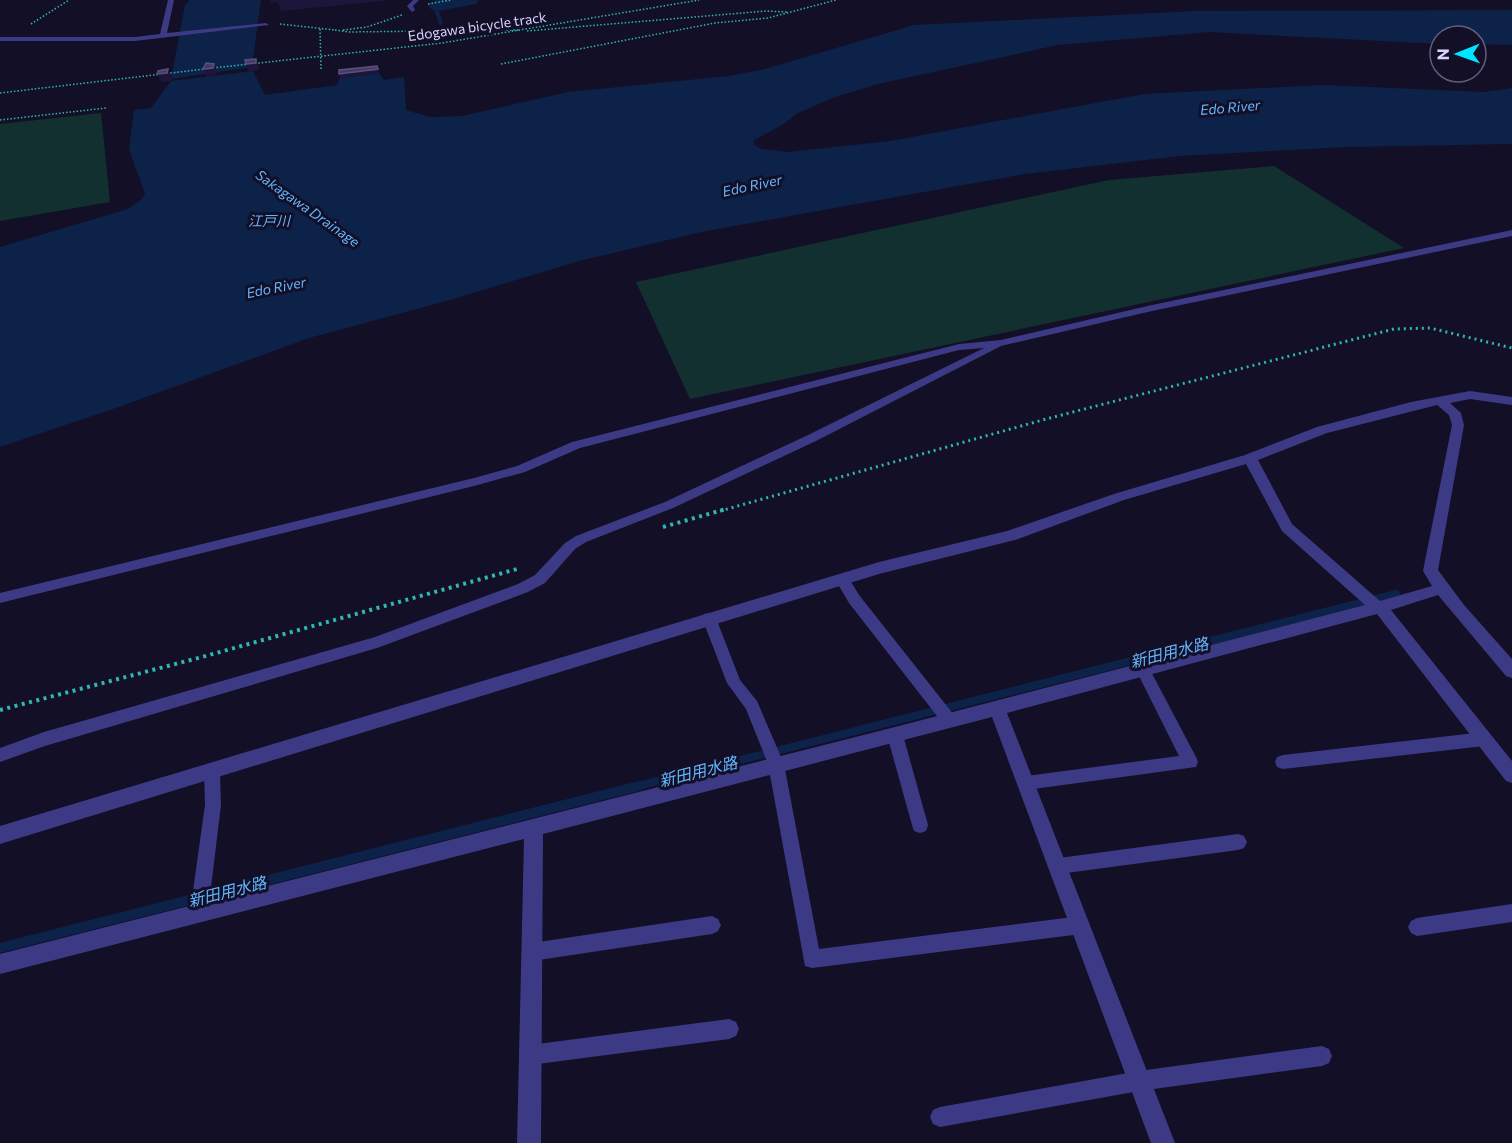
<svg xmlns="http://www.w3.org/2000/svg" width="1512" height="1143" font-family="Commissioner,'Noto Sans JP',sans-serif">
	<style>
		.green { fill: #12302f }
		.water { fill: #0c2248 }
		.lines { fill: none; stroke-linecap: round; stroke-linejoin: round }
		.stream-far2 { stroke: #0c2248; stroke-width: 4 }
		.stream-far1 { stroke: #0c2248; stroke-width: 8 }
		.stream { stroke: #0c2248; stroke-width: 10 }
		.river { fill: #0c2248; fill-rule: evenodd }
		.path-far2 { stroke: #2fb8b0; stroke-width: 1.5; stroke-dasharray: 1.5 2; stroke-linecap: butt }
		.path-far1 { stroke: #2fb8b0; stroke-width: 3; stroke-dasharray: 2 4; stroke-linecap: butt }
		.path { stroke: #2fb8b0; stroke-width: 4; stroke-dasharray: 3 4.5; stroke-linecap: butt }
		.lane { fill: #3d3a85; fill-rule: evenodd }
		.street { fill: #3d3a85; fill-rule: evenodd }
		.shaded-wall { fill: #1d163a }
		.building { fill: #433a66; stroke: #5a527e; stroke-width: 1.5 }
		.labels { text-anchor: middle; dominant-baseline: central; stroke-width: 6; stroke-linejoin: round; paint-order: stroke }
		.far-street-label { font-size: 14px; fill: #d9d4ff; stroke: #130f26 }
		.far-water-label { font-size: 14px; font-style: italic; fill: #62b6ff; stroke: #130f26 }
		.water-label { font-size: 16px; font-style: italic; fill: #62b6ff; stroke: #130f26 }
	</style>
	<rect width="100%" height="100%" fill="#130f26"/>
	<path class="green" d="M101,113L110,202L0,221V124Z
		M1274,166L1404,248L690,399L636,282L1109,180Z"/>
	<path class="water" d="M190,0H261L252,67L171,79L185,5Z
		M1512,10V45L1476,44V36H1440V44L1209,32L1058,45L878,84L835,97L796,114L784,124L754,140V145L762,149L788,152L890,141L1144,94L1324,85L1484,92L1512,88V144L1346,147L1180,156L1025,174L706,231L579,261L443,302L309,338L110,410L0,447V247L128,209L142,199L145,193L129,150L134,110L151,108L171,81L253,71L265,95L337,85L340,78L379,73L384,80L404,77L406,110L430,117L462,116L568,92L728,76L765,69L914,25L1195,11Z"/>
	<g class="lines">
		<path class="stream-far2" d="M434,4L441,23"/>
		<path class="stream-far1" d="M634,787L1396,594"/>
		<path class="stream" d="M0,948L639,786"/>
		<path class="river" d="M479,0L476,4L438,11L431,9L428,5L435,0Z"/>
		<path class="path-far2" d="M428,4L451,0
			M31,24L69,0
			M280,24L335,30
			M320,29L321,69
			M335,30L348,32L520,30
			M343,30L367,27L402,15
			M527,31L766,11L787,12
			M501,64L715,23L768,18L836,0
			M213,68L442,43L699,0
			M0,93L205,69
			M0,120L106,108"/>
		<path class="path-far1" d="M720,511L1046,419L1394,329L1430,328L1512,348"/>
		<path class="path" d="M663,527L726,509
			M0,710L202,657L517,569"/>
		<path class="lane" d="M413,0H419L413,6L415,10L412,12L407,6Z
			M1512,230V236L1152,311L1001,346L816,441L673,508L586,542L575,549L545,583L528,592L377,648L45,746L0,762V748L44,732L375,637L518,584L535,575L565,543L576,536L665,502L808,435L984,348L959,350L580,448L525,472L474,486L0,603V593L474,478L517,466L572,442L959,344L1001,340L1152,305Z
			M842,574L847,575L859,595L954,715L957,720L954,725L949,727L944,725L849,603L835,579L837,575Z
			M709,613L714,614L716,618L740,680L757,701L784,764L819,949L1081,916L1087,919L1090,925L1087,931L1081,934L812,968L805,966L768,764L746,709L727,683L702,618L704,614Z
			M1143,664L1148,666L1196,757L1198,762L1196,767L1026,790L1020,788L1018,783L1020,778L1026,776L1179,756L1136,670L1138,666Z
			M895,728L901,730L903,735L928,825L926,831L920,833L914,831L912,825L887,735L889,730Z
			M1484,732L1490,734L1492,739L1490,744L1484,746L1283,769L1277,767L1275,762L1277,757L1283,755Z
			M212,764L218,766L220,771L221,805L208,912L205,918L199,921L193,918L190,912L205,805L204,771L206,766Z
			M1238,834L1244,836L1247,842L1244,848L1238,850L1059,874L1053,872L1050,866L1053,860L1059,858Z
			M1512,904V922L1417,936L1411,933L1408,927L1411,921L1417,918Z
			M712,916L718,919L721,925L718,931L712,934L532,961L525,959L523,952L525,945L532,943Z
			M729,1019L736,1022L739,1029L736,1036L729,1039L530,1065L523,1062L520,1055L523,1048L530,1045Z
			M1322,1046L1329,1049L1332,1056L1329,1063L1322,1066L1139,1091L940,1127L933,1124L930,1117L933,1110L940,1107L1139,1071Z"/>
		<path class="street" d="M168,0H174L167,33L266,23L269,25L135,41H0V37H135L160,34Z
			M1470,391L1512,397V405L1470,399L1450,403L1461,413L1464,425L1438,570L1464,605L1512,659V678L1506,676L1438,595L1391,610L1512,761V783L1506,781L1377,614L1007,713L1175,1143H1151L992,717L543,834L541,1143H517L524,839L0,974V954L895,727L1365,605L1282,531L1246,464L1124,500L1015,540L879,574L0,844V826L879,562L1007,531L1114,494L1245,455L1317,427L1411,402ZM1437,405L1449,415L1452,425L1423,571L1432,586L1380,601L1292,524L1258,460L1327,433Z"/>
	</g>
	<path class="shaded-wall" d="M270,0H392L281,11L278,2L271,3Z
		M256,59L259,67V70L248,72L246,64Z
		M214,64L217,71L216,75L206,77L203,69Z
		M168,69L172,77L171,81L161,82L157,74Z
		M378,69L379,73L340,78L339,74Z"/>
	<path class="building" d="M256,59V63L246,64L245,60Z
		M206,63L214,64L213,68L203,69Z
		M377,66L378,69L339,74V70Z
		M168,69L167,73L157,74L158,71Z"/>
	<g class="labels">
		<g class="far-street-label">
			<text transform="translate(477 26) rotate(-8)">Edogawa bicycle track</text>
		</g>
		<g class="far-water-label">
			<text transform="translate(1230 107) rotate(-5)">Edo River</text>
			<text transform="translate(752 185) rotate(-12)">Edo River</text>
			<text transform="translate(308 208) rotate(35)">Sakagawa Drainage</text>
			<text x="269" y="220">江戸川</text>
			<text transform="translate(276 287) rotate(-11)">Edo River</text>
		</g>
		<g class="water-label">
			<text transform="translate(1169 652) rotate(-14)">新田用水路</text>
			<text transform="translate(698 771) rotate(-14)">新田用水路</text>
			<text transform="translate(227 891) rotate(-14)">新田用水路</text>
		</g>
	</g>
	<g transform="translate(1458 54) rotate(269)"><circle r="28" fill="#130f26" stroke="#625e7d" stroke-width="1.5"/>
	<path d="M0-4.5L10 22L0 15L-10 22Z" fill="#00e5ff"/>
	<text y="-9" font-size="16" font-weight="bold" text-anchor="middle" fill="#d9d4ff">N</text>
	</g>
</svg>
